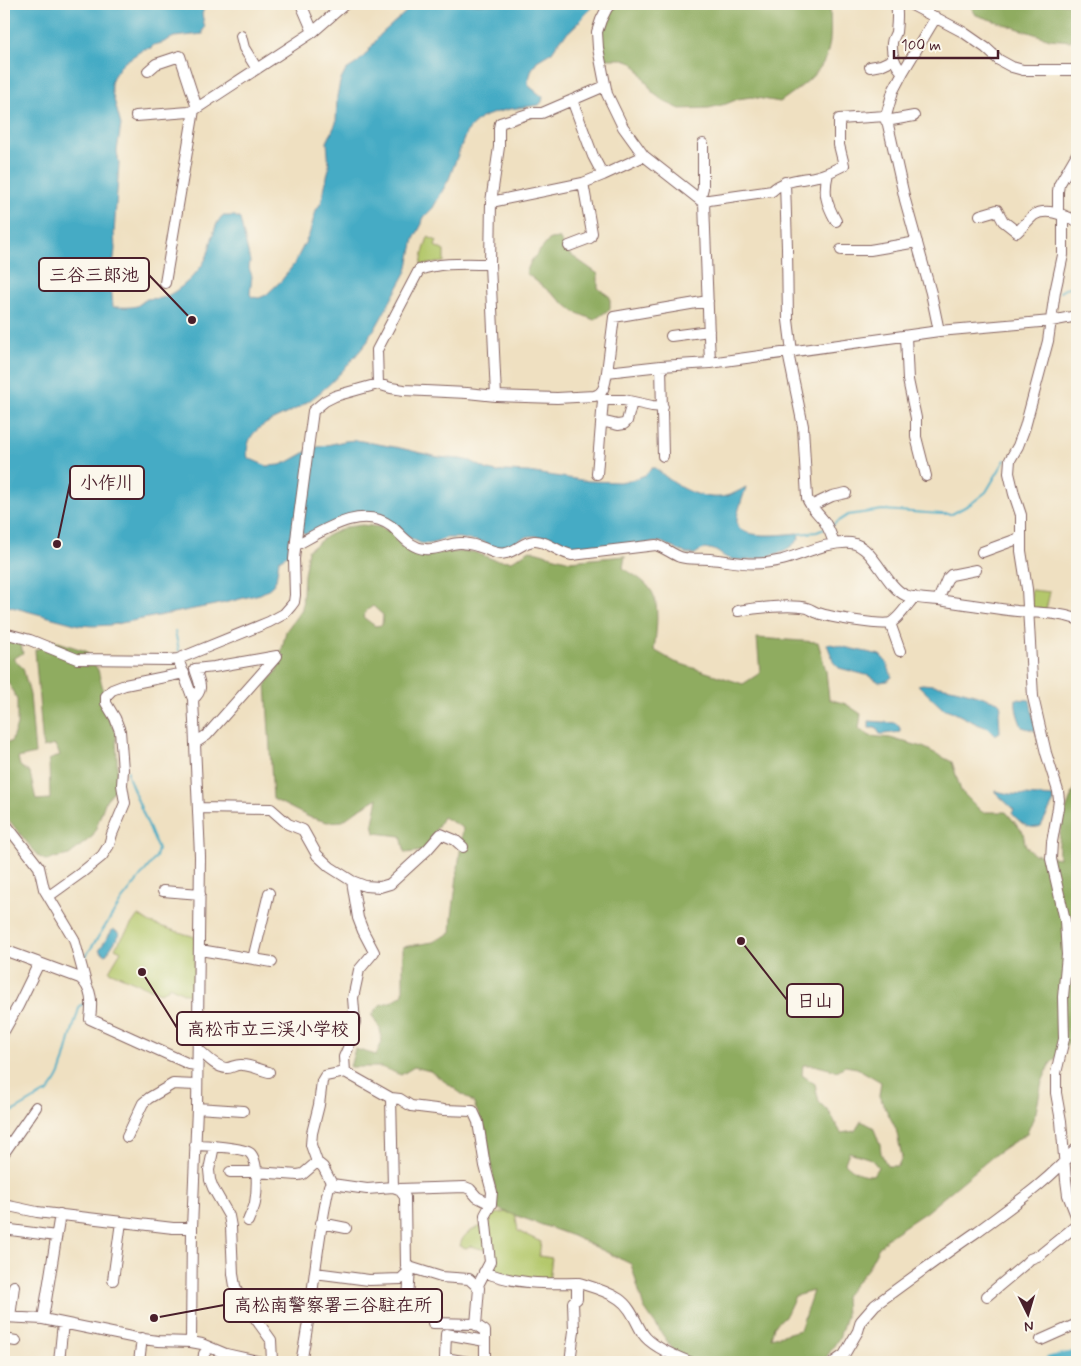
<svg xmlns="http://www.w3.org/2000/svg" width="1081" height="1366" font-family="Mynerve,'Klee One',sans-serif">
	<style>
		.green { fill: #b4c86c; stroke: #7f744c }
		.forest { fill: #8fac60; stroke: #6c6646; fill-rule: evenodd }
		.water { fill: #45abc5; stroke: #486578 }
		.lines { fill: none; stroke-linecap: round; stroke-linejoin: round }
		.stream { stroke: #45abc5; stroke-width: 2 }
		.river { stroke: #45abc5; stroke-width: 12 }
		.minor-casing { stroke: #846360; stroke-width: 12 }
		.minor { stroke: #fff; stroke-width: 10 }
		.leader { fill: none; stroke: #4a1f2b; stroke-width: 2 }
		.callout-dot { fill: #4a1f2b; stroke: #fbf7ec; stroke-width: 2 }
		.callout { fill: #fbf7ec; stroke: #4a1f2b; stroke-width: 2 }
		.callout-label { font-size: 18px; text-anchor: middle; font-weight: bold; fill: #4a1f2b }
	</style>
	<rect width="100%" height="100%" fill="#fbf7ec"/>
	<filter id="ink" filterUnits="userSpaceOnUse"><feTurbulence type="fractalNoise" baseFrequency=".02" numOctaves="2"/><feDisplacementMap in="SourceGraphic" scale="10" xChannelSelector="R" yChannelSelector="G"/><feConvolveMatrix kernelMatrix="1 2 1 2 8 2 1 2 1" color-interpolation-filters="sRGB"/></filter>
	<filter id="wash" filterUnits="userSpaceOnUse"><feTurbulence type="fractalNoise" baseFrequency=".0096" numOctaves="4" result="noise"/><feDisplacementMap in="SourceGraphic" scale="20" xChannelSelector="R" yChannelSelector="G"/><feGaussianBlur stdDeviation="1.12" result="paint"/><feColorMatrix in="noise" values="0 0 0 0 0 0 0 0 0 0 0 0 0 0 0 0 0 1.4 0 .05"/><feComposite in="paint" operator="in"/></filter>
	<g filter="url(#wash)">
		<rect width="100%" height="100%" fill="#efe0c1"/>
		<path class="green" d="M428,237L437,241L435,246L444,251V262L421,265L423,253Z
			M1031,590L1050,592L1046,610L1031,607Z
			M138,915L150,923L195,937L194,998L169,986L167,990L160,993L109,971L121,951L115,948Z
			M515,1211L518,1231L541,1242L539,1256L552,1258L549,1281L527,1280L488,1270L490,1251L470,1246L466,1248L460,1246C462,1233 475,1228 486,1225L488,1215Z"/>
		<path class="forest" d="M616,4H830C830,19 832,37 828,51C822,74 798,89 780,102L751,97L738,99L726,104L709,108L680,109L665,102L653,93L639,70L632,62L624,59H604C599,35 599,23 616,4Z
			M969,4H1077V34H1073L1071,41L1050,39L976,15Z
			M559,238L568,253L598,274V288L610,297V309L594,320L575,312L526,273L531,261L550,239Z
			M362,525L380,527L393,533L401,546L416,553L426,555L448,552H474L495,560L512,561L530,550L570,561L625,556L623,568C632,574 644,580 650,589C661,602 656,634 654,650L675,662L743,684L760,673L757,638L818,642L826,671L829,699L846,704L861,714L859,729L870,736L890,738L923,747L952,762L961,791L982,812H1006L1023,832L1025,844L1033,854L1059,858C1057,833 1066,806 1077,784V1044L1071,1041L1050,1064L1042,1082L1036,1112L1027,1133L997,1153L926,1212L887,1238L878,1249L868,1268L845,1296L846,1316L839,1338L826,1358L817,1362H695L676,1354L644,1308L631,1264L573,1236L498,1209L486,1131L473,1102L430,1071L414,1067L401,1075L381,1067H350L355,1049L376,1055L382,1042L380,1029L372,1015L380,1005L393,1001L403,994V947L433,942L451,933L452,917L463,828L443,817L424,851L405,853L401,836L375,833L373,823L378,798L356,811L343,821L327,822L309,817L273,799L266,683L277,671L286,631L302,609L304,575L308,550L327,536L346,527ZM373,606L383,615L382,625L375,626L363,617L366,611ZM803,1065H814L837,1071L845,1066L857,1068L881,1082L879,1096L896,1129L902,1157L898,1166H887L881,1153L880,1144L873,1127L861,1121L855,1131L841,1133L830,1113L819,1102L815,1084L802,1075ZM849,1152L871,1159L878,1167L873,1175C860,1175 854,1172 845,1163ZM813,1291L800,1330L771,1338L774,1326L786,1315L795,1296Z
			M4,638L20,641L23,653L13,659L23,668L30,695L35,754L18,758L20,766L30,773L36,800L50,799L49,760L60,755L55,745L43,748L35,650L55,641L86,651L98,670L103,689L102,705L116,733L118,786L106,800L93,836L69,855L55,858L47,861L38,856L4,814V742H11L17,725V700L4,674Z"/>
		<path class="water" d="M4,4H206L202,14L205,28L203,30V34L174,37L162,43L154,45L151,48L144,49L122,64L113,77L111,83L112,92L121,125L117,151L119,164L114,233L115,249L111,284L113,307C121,307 130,308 137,306C140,304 143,301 147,299C151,298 157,299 162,298C179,292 200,272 207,256C212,243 213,226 222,216H235L240,219L250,261L249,268L252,276L250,294L252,297L259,298L266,295L282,280L294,264L309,235L316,210L321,203L329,168L327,142L336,123L337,96L340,82L346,70L357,63L366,54L380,35L408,10L412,4H594L580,21L560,40L552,52L537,61L532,69L528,82L529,86L543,97L542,102L539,105L510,109L494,113L481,118L472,126L466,133L449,179L433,208L425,216L423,219L422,224L414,239L407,271L375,329L370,334L368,341C348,365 328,390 301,406C289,414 263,422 254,433C248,440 246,450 248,458L267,466L280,465L288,462L313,448L345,441L356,440L400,448L438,457L460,459L471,461L488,470L497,472L506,471L528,472L588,481L619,482L632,480L645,475L652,468H656C672,484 697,499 720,497C730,496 737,492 746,487C744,495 736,514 737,522C739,541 785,534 798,533L799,539C785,556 751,563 730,559C722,557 717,549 709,549C704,548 699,551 695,554H687L661,542L572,551C562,548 561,545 554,542C531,531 524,536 505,549L489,546L484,542L459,538H446L437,542L429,544L420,543L361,513L349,515L306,534L300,531C287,535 290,542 289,554L279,560L276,580L273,585L266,591L260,594L220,604L111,625L93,626L79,625L4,605Z
			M827,644H830L880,655C887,661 889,669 892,677L887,681L879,682L870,676L839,668L834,663Z
			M922,684C949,686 973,693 998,702L1000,704L1001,708L999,712L1000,732L995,735L988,728L977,724L951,711L942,708L918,685Z
			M1016,699L1030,700L1036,731L1022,727C1018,717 1015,709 1016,699Z
			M869,721L896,723L900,728V732L884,734H880L876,728H869Z
			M995,791L1010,794L1053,797L1054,801L1041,826C1029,831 1019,822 1012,813L1014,810L995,792Z
			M113,929L120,934L106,955L99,950Z"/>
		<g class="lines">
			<path class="stream" d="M1060,292L1077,282
				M831,526L848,515L883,510L941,514H952L972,503L986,492L1005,460
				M798,534L817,532L824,529
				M175,631L179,651
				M84,959L122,900L156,857L158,849L138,801L128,776V771
				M4,1120L12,1112L43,1094L47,1093C62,1076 62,1068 68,1047C71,1033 76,1019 80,1005H83L85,1002"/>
			<path class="river" d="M1050,1362L1077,1356"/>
		</g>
	</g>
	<g filter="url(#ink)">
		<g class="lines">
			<g class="minor-casing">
				<path id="minor" d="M301,4L313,32L345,4
					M611,4L607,8L601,20L597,32L598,48L607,94L623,127L644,156L704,203L710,363
					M896,4C898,13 897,23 896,32C895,36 892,39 892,43C891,53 895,66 903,72
					M910,4L963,32L986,48L999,60L1012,67L1023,70H1077
					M936,17L903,72L893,91L886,116L905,200L931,293L939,331
					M241,36L244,48L257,69
					M870,67L881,65L894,59
					M148,71L156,64L180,56L197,108
					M572,100L593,156L603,175
					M136,116L189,112L194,110
					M886,121L914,116
					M828,173C823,193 826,203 836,221
					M785,182L787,248L788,320L792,352
					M700,199L703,188V144
					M491,202L499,147V128L500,123L531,113H542L605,86
					M704,203L709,200L772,191C784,179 802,180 818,176C827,174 836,169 844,165L839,145V119L886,116
					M1058,213V191L1059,185L1077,154
					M980,215L997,210L1003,221L1017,232C1022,228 1030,218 1034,215C1047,207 1065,216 1077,221
					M1063,215V255L1055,292L1048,341L1025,427L1018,446L1010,460L1009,473L1014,494L1021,515V551L1027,589L1033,697L1046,753L1058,791L1059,800L1058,808L1052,842L1051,859L1065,920L1067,955L1063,997L1064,1039L1056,1073V1093L1061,1121L1066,1180L1068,1195L1077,1218
					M569,246L590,238L592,233L583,183
					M841,250H870L917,242
					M165,283L194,110L313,32
					M671,336L709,331
					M906,336L908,380L916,418V437L926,476
					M788,353L803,426L807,498C810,507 818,513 824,521C829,529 832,536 834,544
					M661,366L663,456
					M607,372L614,317L708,301
					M378,384L377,350L419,270C442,262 466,264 490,264
					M496,396L490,264L491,202L583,183L603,175L644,156
					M603,400H624L652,406L663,407
					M601,421L618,425L624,424L627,421L632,402
					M597,474L603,400L600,395
					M811,506L832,496L846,493
					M296,545C323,531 361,504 391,526C402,535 410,548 425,549C438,551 449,542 462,543C467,544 472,544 477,546C487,548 495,556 506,553C516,551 523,542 534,541C546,540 559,553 572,555L656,545C665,548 672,554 680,557C690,560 700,558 710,559C739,562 752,567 782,560C804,554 828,541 851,543C874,546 885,586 905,595C915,599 928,599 939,600C965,604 991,608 1017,611C1039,613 1057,612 1077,619
					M982,552L1020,538
					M938,600L947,579L951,575L976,570
					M738,611C756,608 790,604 807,608C811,609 814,612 818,613C829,617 881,626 890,623C898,620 908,604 914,597
					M890,623L900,651
					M4,633L30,640L77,659L169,660L178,659L269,622L284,614L291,606L294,602L295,595L294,559L297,531L313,411L325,401L335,396L378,384L391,388L404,390L467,393L496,396L557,398L594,396C605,394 605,382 607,372L661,366L710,363L939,331L1051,321L1077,316
					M178,659L193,699L200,856L197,1108L192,1228L191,1342
					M193,699C205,689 199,682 195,669L214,667L277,656L207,735L195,743
					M198,808L271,809L288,824L303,830L317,855L330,867L352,881L358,918L363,931L374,952L359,970L353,998L355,1022L348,1048L344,1057L345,1072L391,1098L393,1187L399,1189L405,1197L406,1266L441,1277L469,1279L479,1288L476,1325L485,1331V1362
					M4,822L39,867L44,889L74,939L86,983
					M352,881L365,886L380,887L390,884L427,850L441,834L455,840L463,847
					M163,891L200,894
					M49,896L81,873L102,856L109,845L112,834L125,803L122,785L123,770L120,731L115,718L106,703V696L112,690L125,685L184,673
					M4,950L80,978C93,989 92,1004 90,1019L189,1064L197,1065
					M200,950L272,962
					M253,959L269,893
					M4,1031L18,1006L39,963
					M198,1049C205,1055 216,1068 227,1068C232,1068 236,1064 242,1065C251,1065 260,1070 269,1072
					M391,1098L400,1099L411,1106L444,1110L473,1111L478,1122L485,1166L492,1192L491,1204
					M197,1108L243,1111
					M127,1137L143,1103L149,1098L173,1084L196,1085
					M195,1145C204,1145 244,1148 250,1153C259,1161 257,1192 255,1203C254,1209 250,1215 248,1221
					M214,1146L209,1170L210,1180L213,1188L229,1216L231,1227L233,1274L235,1286L240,1297L271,1340L272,1362
					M4,1153L36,1107
					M230,1172H256L298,1175L303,1174L317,1162
					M332,1184L323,1167L317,1162L311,1145L312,1133L319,1105L322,1081L325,1076L345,1072
					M399,1189L465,1187L470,1189L477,1197L491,1204L485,1215L490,1262L477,1287
					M4,1205L37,1212L173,1228H192
					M321,1223L346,1228
					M11,1230L56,1236
					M410,1267L408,1299H432L433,1323L476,1324
					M484,1272C515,1284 545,1284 577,1283V1299L573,1302L574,1331L570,1362
					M315,1273L369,1280L401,1279L410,1270
					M113,1280L121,1222
					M579,1283C592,1287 607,1291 619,1299C631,1307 636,1323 643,1334C651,1346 677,1357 690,1362
					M987,1296L1025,1264L1030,1259L1040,1255L1077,1225
					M4,1317L43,1319L136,1338L158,1341L191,1342L202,1344L226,1354L262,1362
					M10,1317L14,1286
					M43,1319L60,1214
					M4,1339L16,1341
					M1041,1340L1077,1324
					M59,1362L63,1323
					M139,1362L142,1338
					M203,1362L204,1354L209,1347
					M301,1362C313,1304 316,1244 329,1186L332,1184L367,1189L393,1187
					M468,1362L445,1358L446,1334L485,1341
					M834,1362L844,1355L858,1331L861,1321L875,1305C909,1280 943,1255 978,1231C1013,1205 1049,1181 1077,1148"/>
			</g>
			<use href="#minor" class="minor"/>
		</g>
	</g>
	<path class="leader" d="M192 320L149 275M57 544L70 483M741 941L787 1000M142 972L177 1028M154 1318L224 1305"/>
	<g class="callout-dot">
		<circle cx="192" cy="320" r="5"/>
		<circle cx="57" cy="544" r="5"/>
		<circle cx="741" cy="941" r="5"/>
		<circle cx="142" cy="972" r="5"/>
		<circle cx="154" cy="1318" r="5"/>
	</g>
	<g class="callout">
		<rect x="39" y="258" width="110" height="33" rx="5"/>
		<rect x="70" y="466" width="74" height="33" rx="5"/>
		<rect x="787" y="984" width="56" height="33" rx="5"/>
		<rect x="177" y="1012" width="182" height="33" rx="5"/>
		<rect x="224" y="1289" width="218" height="33" rx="5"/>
	</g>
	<g class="callout-label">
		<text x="94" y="281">三谷三郎池</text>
		<text x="107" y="489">小作川</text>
		<text x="815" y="1007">日山</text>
		<text x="268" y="1035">高松市立三渓小学校</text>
		<text x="333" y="1311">高松南警察署三谷駐在所</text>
	</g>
	<rect width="1081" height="1366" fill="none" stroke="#fbf7ec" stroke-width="20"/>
	<g transform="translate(1028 1314) rotate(175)" stroke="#fbf7ec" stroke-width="4" paint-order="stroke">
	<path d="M0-4L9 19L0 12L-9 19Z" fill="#4a1f2b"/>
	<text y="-8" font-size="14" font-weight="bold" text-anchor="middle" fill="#4a1f2b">N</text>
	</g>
	<path d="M894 50v8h104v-8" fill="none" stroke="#4a1f2b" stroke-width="2.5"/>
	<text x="901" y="50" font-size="15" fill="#4a1f2b" stroke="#fbf7ec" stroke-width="4" paint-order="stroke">100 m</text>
</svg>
